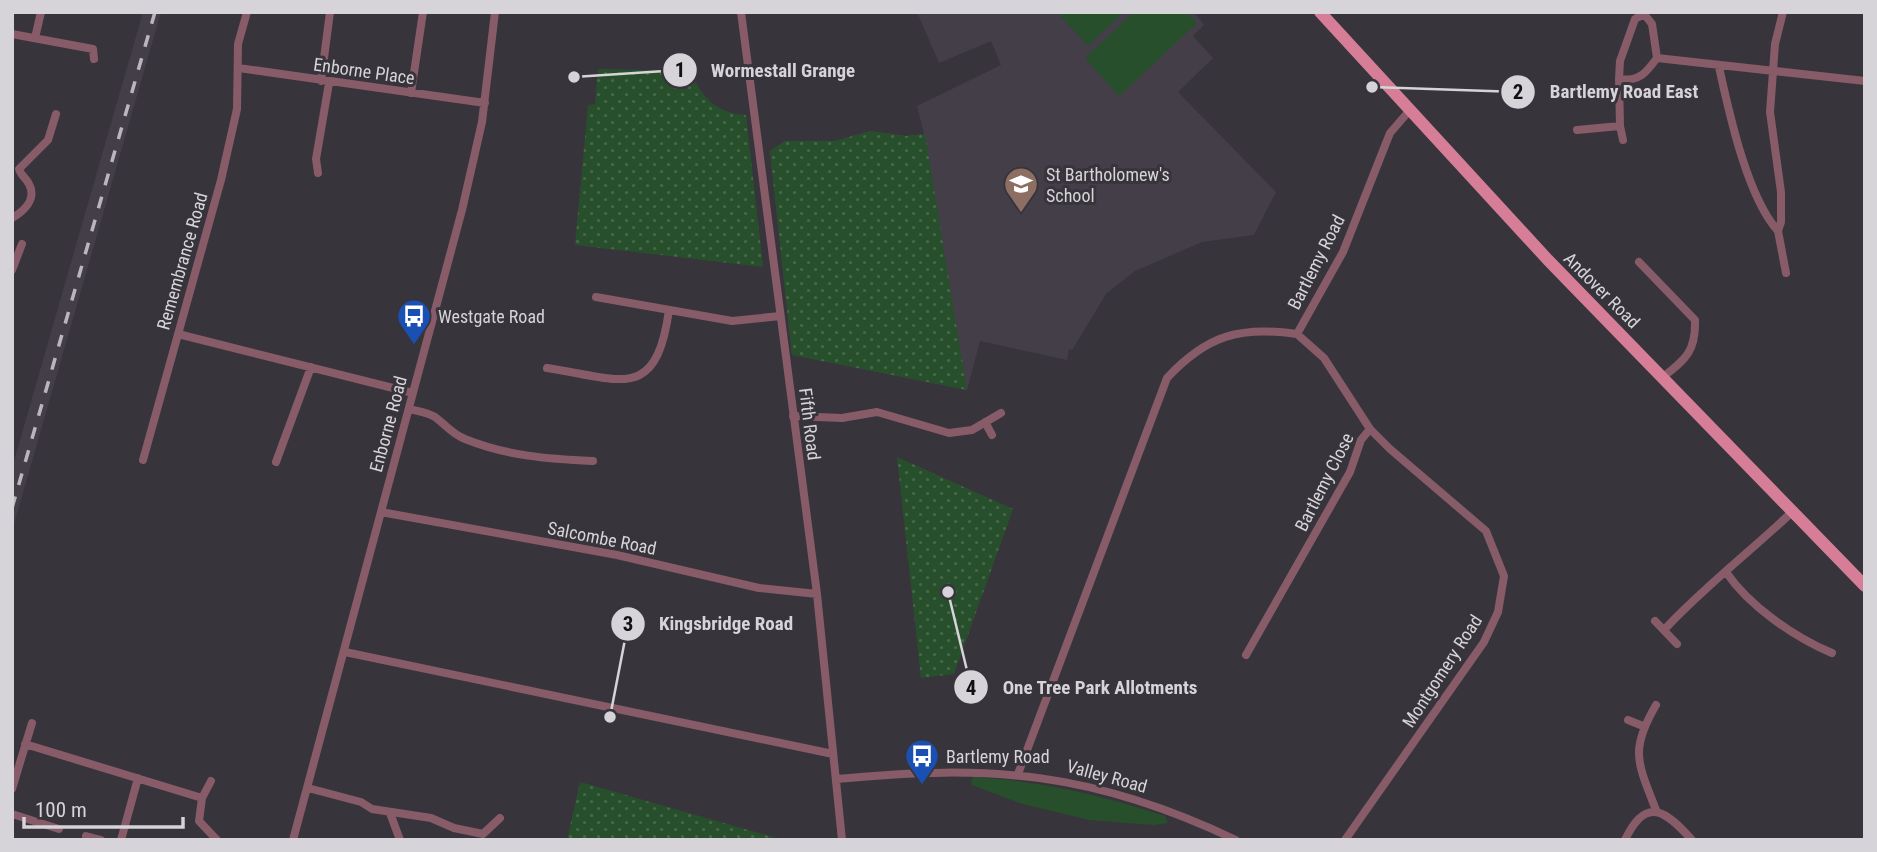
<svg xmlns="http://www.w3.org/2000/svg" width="1877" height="852" font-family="'Roboto Condensed',sans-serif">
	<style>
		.built { fill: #443e49 }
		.grass { fill: #284f2c }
		.park { fill: url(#park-dots) }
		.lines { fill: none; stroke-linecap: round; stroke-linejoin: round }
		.minor { stroke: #875b68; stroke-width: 8 }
		.primary { stroke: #d67d98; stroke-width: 12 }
		.rail { stroke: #b9b7bc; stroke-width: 3.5; stroke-dasharray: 12 12; stroke-linecap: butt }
		.labels { text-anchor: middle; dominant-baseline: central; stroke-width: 6; stroke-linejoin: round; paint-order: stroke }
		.street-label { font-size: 18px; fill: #d6d4d8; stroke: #38343b }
		.poi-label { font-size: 18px; fill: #d6d4d8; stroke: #38343b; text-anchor: start }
		.leader { fill: none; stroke: #d6d4d8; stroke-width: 2.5 }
		.callout-dot { fill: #d6d4d8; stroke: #38343b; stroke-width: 2.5 }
		.mark-label { font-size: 21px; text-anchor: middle; font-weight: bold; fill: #111 }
		.callout-label { font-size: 19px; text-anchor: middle; font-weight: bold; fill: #d6d4d8; stroke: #38343b; stroke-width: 6; stroke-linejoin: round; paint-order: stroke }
	</style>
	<defs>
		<pattern id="park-dots" width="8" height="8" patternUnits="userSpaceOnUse" patternTransform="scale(1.75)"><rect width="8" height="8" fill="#284f2c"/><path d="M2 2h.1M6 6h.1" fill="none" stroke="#46674a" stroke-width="1.8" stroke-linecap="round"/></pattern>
	</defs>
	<rect width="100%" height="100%" fill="#38343b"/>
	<path class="built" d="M143,12H161L12,531V468Z
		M917,12H1194L1204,25L1193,36L1213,58L1178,92L1276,192L1254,235L1202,242L1135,271L1106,294L1072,350L1069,349L1067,360L980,341L967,390L792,355L770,151L785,141H835L870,131L906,136L924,134L917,106L1001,65L991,41L939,63Z"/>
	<path class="grass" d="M1057,12H1124L1088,46Z
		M1134,12H1187L1197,23L1119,96L1085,58Z
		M974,777C1041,781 1102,795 1165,816L1168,823L1154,825L1089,820L1019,803L972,785L971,780Z"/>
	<path class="park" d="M598,69L690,71C702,98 716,113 746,115L763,267L575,245L588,105L595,104Z
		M870,131L906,136L925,134L967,390L792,355L770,151L785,141H835Z
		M897,457L1013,509L954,674L921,678Z
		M580,782L783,840H567Z"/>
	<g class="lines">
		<path class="minor" d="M741,12L817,594L842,840
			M1783,12L1775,44L1770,112L1781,192V222L1778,231L1786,273
			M1644,14L1652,24L1657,58C1646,73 1639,82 1619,79L1620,61L1635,19Z
			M12,34L93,49L94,59
			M35,38L41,12
			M1657,58L1865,81
			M1719,67C1729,112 1747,197 1778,231
			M239,68L485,103
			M1619,79L1620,126
			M321,81L330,12
			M411,93L423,12
			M1577,130L1620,126L1623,140
			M318,173L316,159L329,83
			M12,218C24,211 37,199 29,184C26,178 21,176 19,169L48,140L56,114
			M1639,262L1695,320C1696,351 1686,359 1663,377
			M12,270L22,244
			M596,297L732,321L780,316
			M178,334L413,393
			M547,368C621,379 656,403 669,310
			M409,409C417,411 427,412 435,417C446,425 452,434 465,439C507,456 548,459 593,461
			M793,416L842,418L877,412L949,433L972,430L1001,413
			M985,422L992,435
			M143,460L221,180L237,109L238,44L247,12
			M276,462L311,367
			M381,512L617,555L759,588L817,594
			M1726,572C1749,606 1794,637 1832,653
			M1655,621L1677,644
			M1665,629C1704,587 1750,552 1792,512
			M345,652L833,754
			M1246,655L1350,472L1361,440L1370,429L1324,358L1297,334
			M1656,705C1629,751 1638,763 1656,810
			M1628,720L1643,726
			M25,744L202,798
			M1018,774L1167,378C1207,335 1240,326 1297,334L1343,252L1390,133L1410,110
			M837,779C992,764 1094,772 1236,840
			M211,781L202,798L199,821L217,840
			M308,788L361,802L372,809L431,818L454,828L483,834L500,818
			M12,789L32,723
			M390,813L400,840
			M12,814L59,829
			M86,836L101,840
			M121,840L138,778
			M293,840L462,210L482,122L495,12
			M1345,840L1484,642L1498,612L1504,576L1486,531L1390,449L1370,429
			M1625,840C1646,795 1666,811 1692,840"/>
		<path class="primary" d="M1320,12L1548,260L1865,586"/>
		<path class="rail" d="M12,508L155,12"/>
	</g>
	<defs>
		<g id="school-pin" transform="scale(1.75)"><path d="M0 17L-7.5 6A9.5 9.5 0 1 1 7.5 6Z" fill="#8d6e63" stroke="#38343b"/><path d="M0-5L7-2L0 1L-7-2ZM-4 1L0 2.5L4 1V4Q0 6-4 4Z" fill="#fff"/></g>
		<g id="bus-pin" transform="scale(1.75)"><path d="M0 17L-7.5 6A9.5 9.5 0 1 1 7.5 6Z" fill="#1a4fb4" stroke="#38343b"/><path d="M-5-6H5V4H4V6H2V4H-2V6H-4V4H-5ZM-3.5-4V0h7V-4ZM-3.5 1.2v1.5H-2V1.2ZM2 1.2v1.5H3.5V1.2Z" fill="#fff"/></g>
	</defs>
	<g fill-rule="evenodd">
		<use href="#school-pin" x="1021" y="184"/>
		<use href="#bus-pin" x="414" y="316"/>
		<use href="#bus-pin" x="922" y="756"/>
	</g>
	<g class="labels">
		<g class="street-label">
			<text transform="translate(364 71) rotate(8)">Enborne Place</text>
			<text transform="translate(182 261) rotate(-74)">Remembrance Road</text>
			<text transform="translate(1316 262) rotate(-63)">Bartlemy Road</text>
			<text transform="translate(1602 290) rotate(45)">Andover Road</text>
			<text transform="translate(388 424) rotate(-75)">Enborne Road</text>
			<text transform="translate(810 424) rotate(83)">Fifth Road</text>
			<text transform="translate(1324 482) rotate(-63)">Bartlemy Close</text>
			<text transform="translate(602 538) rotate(11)">Salcombe Road</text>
			<text transform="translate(1442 671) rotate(-57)">Montgomery Road</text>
			<text transform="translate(1107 776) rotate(15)">Valley Road</text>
		</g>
		<g class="poi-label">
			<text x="1046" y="174">St Bartholomew's<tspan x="1046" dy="21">School</tspan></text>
			<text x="438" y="316">Westgate Road</text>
			<text x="946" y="756">Bartlemy Road</text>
		</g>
	</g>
	<path class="leader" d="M574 77L680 70M1372 87L1518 92M610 717L628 624M948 592L971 687"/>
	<g class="callout-dot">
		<circle cx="574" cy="77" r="7"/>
		<circle cx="1372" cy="87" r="7"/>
		<circle cx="610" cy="717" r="7"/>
		<circle cx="948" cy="592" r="7"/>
		<circle cx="680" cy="70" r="18"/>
		<circle cx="1518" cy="92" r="18"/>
		<circle cx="628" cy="624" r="18"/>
		<circle cx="971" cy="687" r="18"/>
	</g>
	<g class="mark-label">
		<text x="680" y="77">1</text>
		<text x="1518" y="99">2</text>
		<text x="628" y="631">3</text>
		<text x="971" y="695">4</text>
	</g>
	<g class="callout-label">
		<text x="783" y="77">Wormestall Grange</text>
		<text x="1624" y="98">Bartlemy Road East</text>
		<text x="726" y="630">Kingsbridge Road</text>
		<text x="1100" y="694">One Tree Park Allotments</text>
	</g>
	<rect width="1877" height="852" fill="none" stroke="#d6d4d8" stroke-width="28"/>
	<path d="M24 817v10h159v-10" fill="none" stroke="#d6d4d8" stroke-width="3.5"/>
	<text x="35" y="817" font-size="21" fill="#d6d4d8" stroke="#38343b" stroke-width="5" paint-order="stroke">100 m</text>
</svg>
